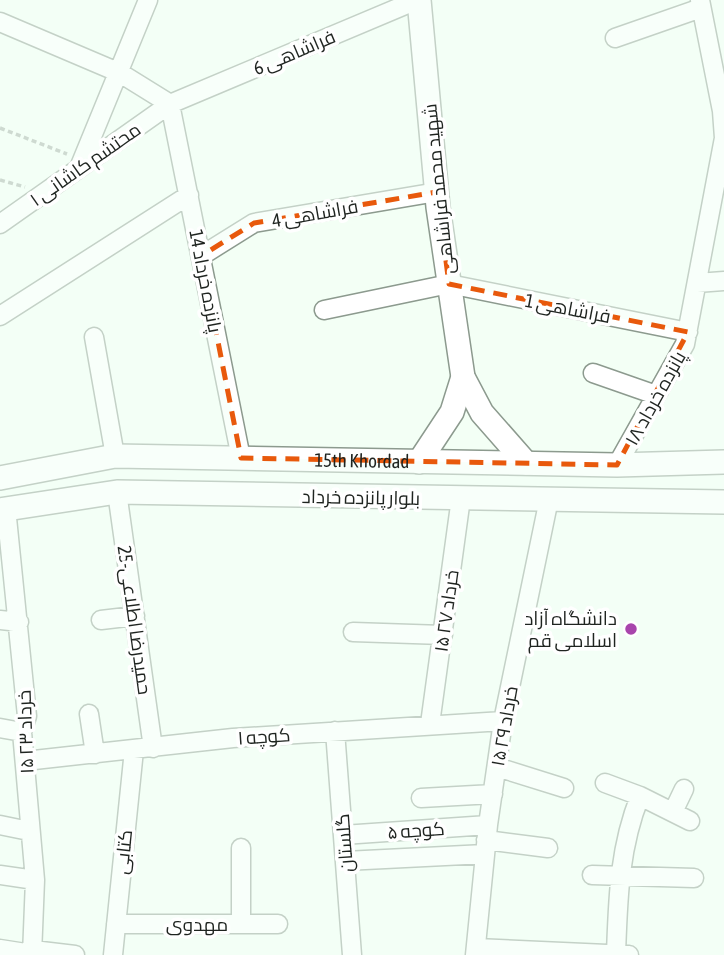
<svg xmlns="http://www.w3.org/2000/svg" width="724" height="955" font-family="'Asap Condensed',Cairo,sans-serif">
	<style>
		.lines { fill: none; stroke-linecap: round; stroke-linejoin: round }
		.minor-casing { stroke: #8c9a8e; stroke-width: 21 }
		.major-casing { stroke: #8c9a8e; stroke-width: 26 }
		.path { stroke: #a3ada5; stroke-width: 3.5; stroke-dasharray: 5 3.5; stroke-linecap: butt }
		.minor { stroke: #fff; stroke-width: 18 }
		.major { stroke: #fff; stroke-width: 23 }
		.marked { fill: none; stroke: #e8590c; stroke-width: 5; stroke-dasharray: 14 9; stroke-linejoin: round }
		.poi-dot { fill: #a845ac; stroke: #fff; stroke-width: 2.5 }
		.labels { text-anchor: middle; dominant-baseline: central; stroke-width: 7; stroke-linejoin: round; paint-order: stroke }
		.street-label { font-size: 19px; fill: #1f2420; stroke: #fff }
		.poi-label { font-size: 19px; fill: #1f2420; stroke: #fff; text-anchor: end }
	</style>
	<rect width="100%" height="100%" fill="#f3fff5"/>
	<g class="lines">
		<g class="minor-casing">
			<path id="minor" d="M0,22L120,73L170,104
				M615,38L701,8
				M170,104L241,458
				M79,168L148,0
				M0,224L170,104L417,0
				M201,256L254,223L437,192
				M697,283L724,281
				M324,310L449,284L688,332
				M0,316L189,195
				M94,337L115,456
				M593,373L656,395
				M617,465L685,344L724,138L722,111L700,0
				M117,492L153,748
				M6,508L27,716L22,732L35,880L32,955
				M0,620L19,622
				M101,620L135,616
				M353,632L443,635
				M89,714L95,754
				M430,724L461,498
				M0,728L22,732
				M335,731L352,955
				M25,761L233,738L503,721
				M497,767L564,788
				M605,783L640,796C619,848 618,899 616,954
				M640,796L690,821
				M421,798L493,794
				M673,812L684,789
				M0,825L29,831
				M343,835L488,825
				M486,840L548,848
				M241,848V924
				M345,861L485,854
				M0,875L35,880
				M592,875L694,878
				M116,924H278
				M476,948L629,955
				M0,949L32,954
				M33,950L75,955
				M113,955L134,750
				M475,955L488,825L503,721L549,499"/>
		</g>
		<g class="major-casing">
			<g id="major">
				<path d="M419,0L438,207L463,377L482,413L526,463"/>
				<path d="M419,462L452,412L463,377"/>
				<path id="s1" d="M0,478L115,456L617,465L724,462"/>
				<path d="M0,510L117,492L724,502"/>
			</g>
		</g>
		<path class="path" d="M0,128L67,154
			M0,180L25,187"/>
		<use href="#minor" class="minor"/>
		<use href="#major" class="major"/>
	</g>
	<path d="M0 0H724V955H0ZM437,192L449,284L688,332L617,465L241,458L201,256L254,223Z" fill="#f3fff5" fill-opacity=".55" fill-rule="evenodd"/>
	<path class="marked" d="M437,192L449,284L688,332L617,465L241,458L201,256L254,223Z"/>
	<circle class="poi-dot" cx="631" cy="629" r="7"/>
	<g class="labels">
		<g class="street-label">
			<text transform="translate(294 52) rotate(-23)">فراشاهی 6</text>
			<text transform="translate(85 164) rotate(-35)">محتشم کاشانی ۱</text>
			<text transform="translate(438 189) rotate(-96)">شهید محمد فراشاهی</text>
			<text transform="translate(315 213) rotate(-10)">فراشاهی 4</text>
			<text transform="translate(206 281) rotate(79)">پانزده خرداد 14</text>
			<text transform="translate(568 308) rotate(11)">فراشاهی 1</text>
			<text transform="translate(655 398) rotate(-61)">پانزده خرداد ۱۸</text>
			<text stroke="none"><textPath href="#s1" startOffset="364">15th Khordad</textPath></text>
			<text transform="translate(361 497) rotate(1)">بلوار پانزده خرداد</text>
			<text transform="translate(446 611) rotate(-82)">۱۵ خرداد ۲۷</text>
			<text transform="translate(135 620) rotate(82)">حمیدرضا اطلاعی-25</text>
			<text transform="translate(504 726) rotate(-80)">۱۵ خرداد ۲۹</text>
			<text transform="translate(25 732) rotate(-92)">۱۵ خرداد ۲۳</text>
			<text transform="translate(264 736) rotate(-4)">کوچه ۱</text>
			<text transform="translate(416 830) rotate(-4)">کوچه ۵</text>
			<text transform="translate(344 843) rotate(-94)">گلستان</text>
			<text transform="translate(123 852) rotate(-84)">کتابی</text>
			<text x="197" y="924">مهدوی</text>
		</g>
		<g class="poi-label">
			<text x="617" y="618">دانشگاه آزاد<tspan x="617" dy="22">اسلامی قم</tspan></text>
		</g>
	</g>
</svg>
